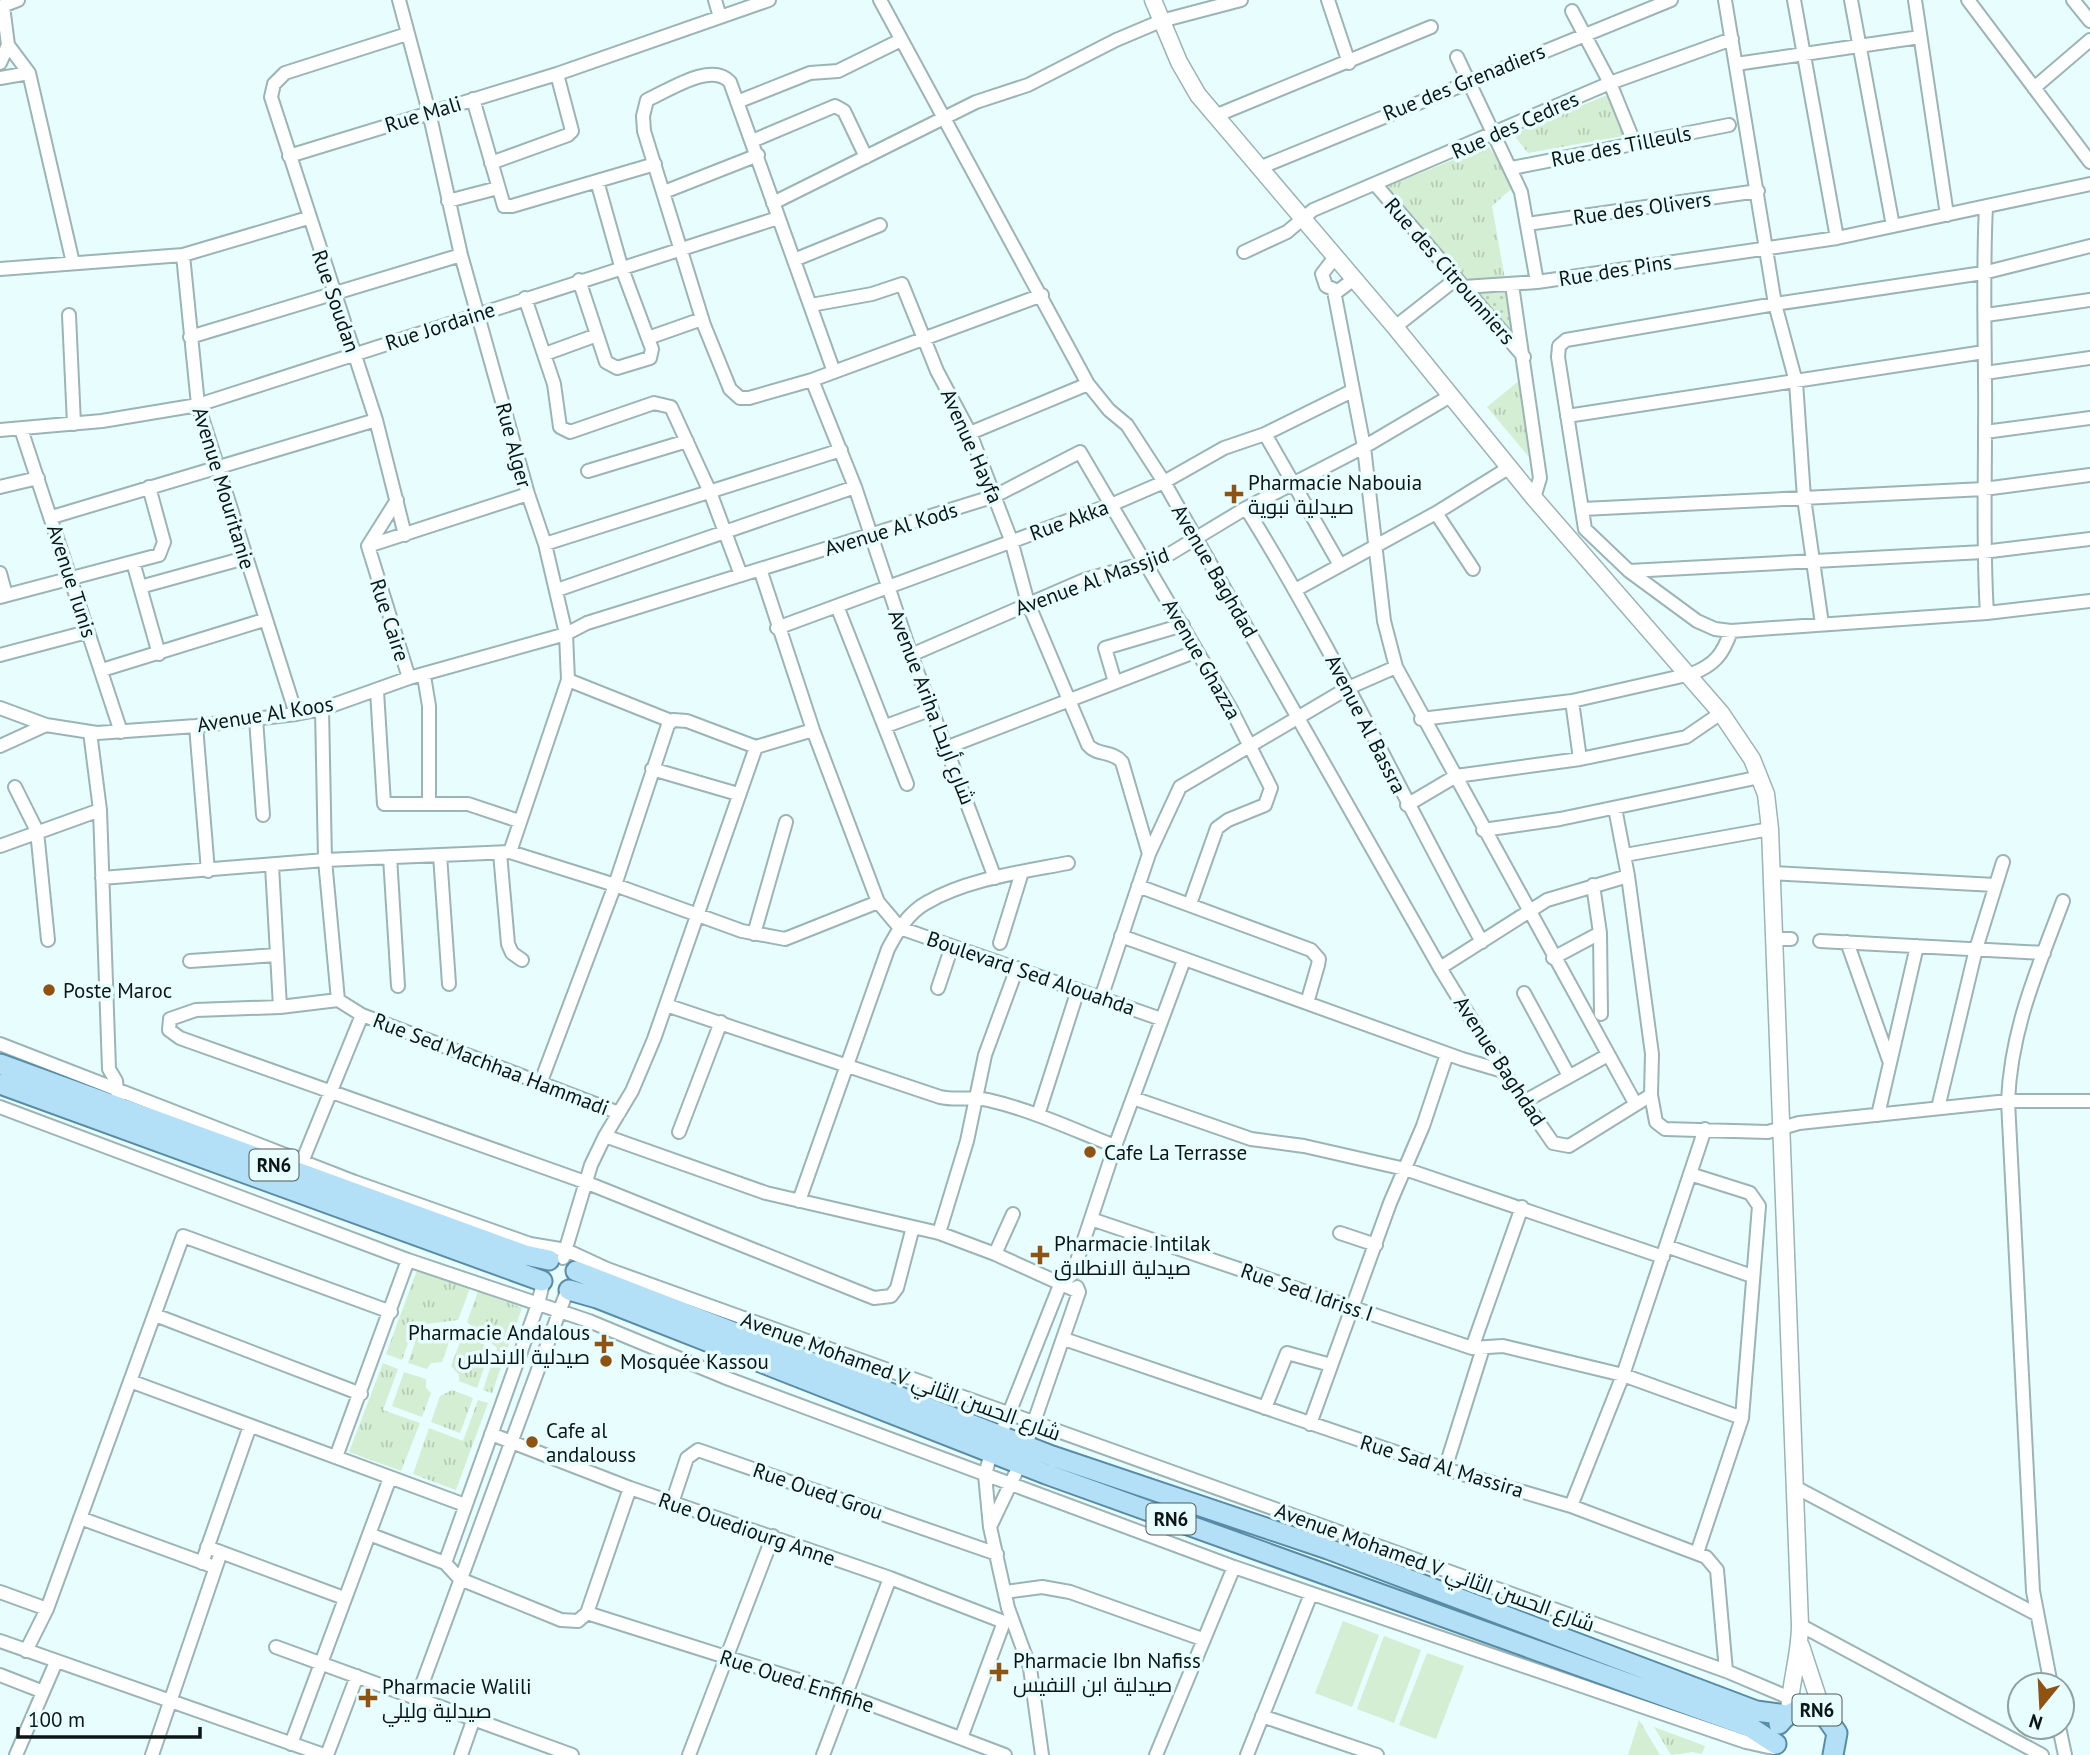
<svg xmlns="http://www.w3.org/2000/svg" width="2090" height="1755" font-family="'PT Sans',Cairo,sans-serif">
	<style>
		.grass { fill: url(#grass-tufts) }
		.garden { fill: url(#garden-dots) }
		.pitch { fill: #d3eed3 }
		.lines { fill: none; stroke-linecap: round; stroke-linejoin: round }
		.street-casing { stroke: #9bb4b5; stroke-width: 16 }
		.secondary-casing { stroke: #9bb4b5; stroke-width: 19 }
		.primary-casing { stroke: #588ca5; stroke-width: 23 }
		.street { stroke: #fff; stroke-width: 12 }
		.secondary { stroke: #fff; stroke-width: 16 }
		.primary { stroke: #b3e0f7; stroke-width: 19 }
		.poi-dot { fill: #8e5213; stroke: #e8fdfe; stroke-width: 2.5 }
		.labels { text-anchor: middle; dominant-baseline: central; stroke-width: 7; stroke-linejoin: round; paint-order: stroke }
		.shield { fill: #e8fdfe; stroke: #4f5b5c; stroke-width: 2 }
		.shield-label { font-size: 19px; font-weight: bold; fill: #0d1617 }
		.street-label { font-size: 21px; fill: #0d1617; stroke: #e8fdfe }
		.poi-label { font-size: 21px; fill: #0d1617; stroke: #e8fdfe; text-anchor: start }
	</style>
	<defs>
		<pattern id="grass-tufts" width="24" height="20" patternUnits="userSpaceOnUse" patternTransform="scale(1.75)"><rect width="24" height="20" fill="#d3eed3"/><path d="M3 7l-1-3M5 7V3M7 7l1-3M15 17l-1-3M17 17v-4M19 17l1-3" fill="none" stroke="#b4cbb4"/></pattern>
		<pattern id="garden-dots" width="8" height="8" patternUnits="userSpaceOnUse" patternTransform="scale(1.75)"><rect width="8" height="8" fill="#d3eed3"/><path d="M2 2h.1M6 6h.1" fill="none" stroke="#b4cbb4" stroke-width="1.8" stroke-linecap="round"/></pattern>
	</defs>
	<rect width="100%" height="100%" fill="#e8fdfe"/>
	<path class="grass" d="M1607,95L1623,136L1528,153L1513,134Z
		M1488,146L1509,174L1511,189L1492,206L1505,279L1465,281L1383,188Z
		M1520,380L1529,457L1487,407Z
		M417,1270L470,1288L458,1320L426,1324L416,1321L402,1360L386,1354Z
		M478,1291L522,1308L492,1393L483,1390L497,1348L467,1322Z
		M455,1325L442,1362L431,1363L427,1369L408,1363L419,1331Z
		M465,1329L490,1350L477,1388L459,1381V1375L451,1366Z
		M383,1363L398,1369L383,1410L420,1423L401,1471L349,1452Z
		M404,1372L426,1379V1388L431,1393L422,1417L392,1406Z
		M452,1390L473,1398L460,1433L431,1422L440,1396Z
		M478,1400L488,1403L456,1490L413,1474L429,1428L463,1441Z
		M1639,1720L1660,1755H1628Z
		M1654,1727L1705,1746L1702,1754L1693,1752L1671,1755Z"/>
	<path class="garden" d="M1508,292L1514,335L1477,293Z"/>
	<path class="pitch" d="M1343,1621L1379,1635L1352,1707L1315,1693Z
		M1384,1636L1421,1650L1394,1723L1357,1709Z
		M1427,1653L1464,1666L1436,1739L1399,1725Z"/>
	<g class="lines">
		<g class="street-casing">
			<path id="street" d="M399,0L429,112L461,255L528,494L545,544L566,634L568,680L510,852
				M715,0L720,17
				M880,0L1088,384L1109,410L1127,425L1164,482L1440,968L1503,1071L1553,1143L1569,1146L1651,1095L1652,1054L1628,876
				M1328,0L1349,63
				M1725,0L1775,304L1796,382L1804,498L1822,624
				M1794,0L1837,238
				M1851,0L1893,226
				M1915,0L1947,215
				M1968,0L2090,162
				M2073,0L2090,21
				M0,7L18,0
				M1572,11L1610,83L1634,142
				M8,45L29,73L73,263
				M1457,57L1521,192L1537,282
				M0,63L8,45L3,6
				M1736,64L1920,37
				M0,78L29,73
				M2034,88L2090,40
				M473,99L504,206H512L655,164
				M737,102L810,73L838,71L901,40
				M1215,116L1431,27
				M752,141L835,106L844,111L866,157
				M289,156L557,74L769,0
				M491,163L568,135L572,131L557,74
				M1259,168L1671,0
				M1512,168L1729,125
				M1375,184L1524,357
				M664,192L758,155
				M448,201L498,188
				M773,203L976,102L1028,85L1116,40L1161,21L1241,0
				M1986,207C1982,282 1986,356 1985,431C1985,492 1983,552 1987,613
				M1527,224L1758,191
				M2090,246L1983,273L1775,304L1566,340L1559,346L1558,357L1585,529L1629,571L1697,621L1715,629L1731,631L1987,613L2090,601
				M1244,252L1287,232L1313,210L1610,83L1732,39
				M183,255L198,405L296,714
				M1335,257L1322,274L1326,286L1338,291L1354,279
				M794,260L880,225
				M0,269L183,255L308,218
				M579,280L606,362L617,368L650,358L652,349L621,266L597,181
				M1512,285L1540,478L1534,498
				M1464,287L1537,282L1837,238L2090,184
				M1334,291L1364,447L1384,621L1396,667L1635,1103
				M525,298L554,384L560,427L570,432L654,403L671,407L710,492L741,575
				M811,305L872,294L902,284L937,371L970,433L1011,540L1028,603L1088,745C1097,756 1112,750 1122,762L1149,854
				M69,315L74,424
				M1986,315L2090,300
				M1395,327L1456,279
				M190,337L461,255
				M648,338L702,319
				M545,354L597,335
				M834,372L730,82C711,61 668,91 647,100L643,116L644,131L704,325L730,389L740,398H749L812,380L855,487L911,655L995,878
				M1985,373L2090,358
				M812,380L1042,295
				M1567,416L1984,352
				M21,429L121,732
				M0,430L102,421L198,405L778,218
				M1985,432L2090,418
				M970,433L1088,384
				M1265,434L1340,565
				M588,471L687,441
				M0,487L38,478
				M1246,508C1333,648 1403,798 1482,942
				M1583,509L1984,489L2090,475
				M1436,513L1473,569
				M52,517L376,420
				M405,535L376,420L271,97L274,84L285,73L407,34
				M545,544L841,450
				M368,546L397,500
				M133,562L159,654
				M760,569L813,730L878,902
				M1629,571L1983,552L2090,539
				M0,573L6,595
				M140,587L245,558
				M1297,589L1436,513L1510,467
				M557,590L855,487
				M0,597L159,555L164,542L149,487
				M837,606L907,784
				M777,628L1113,504L1164,482L1224,448L1265,434L1352,391
				M0,655L87,632
				M911,655L1084,580L1163,558L1246,508L1364,447L1452,395
				M102,670L264,620
				M409,678L368,546L528,494
				M568,680L671,721
				M1115,682L1105,648L1183,625
				M377,691L384,804H429V706L424,676
				M1572,701L1580,759
				M0,708L46,725L97,733L196,726L296,714L322,709L409,678L566,634L587,623L995,496L1080,452L1231,709L1271,788L1265,805L1228,820L1217,828L1190,904
				M322,709L325,860L338,1000
				M256,719L263,815
				M1421,719L1572,701L1691,674C1715,665 1723,654 1731,631
				M196,726L208,871
				M886,726L932,709
				M90,732L100,810L109,1069L116,1081L118,1096
				M0,746L46,725
				M948,747L1197,651
				M652,769L738,794
				M15,787L37,831L48,940
				M429,804H468L519,821
				M1407,805L1456,776L1580,759L1686,737L1721,713
				M1483,830L1560,819L1760,777
				M0,846L100,810
				M500,853L508,944L512,953L522,960
				M440,855L449,984
				M1625,855L1770,829
				M390,857L398,986
				M272,866L280,1007
				M1771,873L1995,885
				M102,878L325,860L510,852L615,885L742,931L785,939L878,902L900,928L1161,1019
				M1593,885L1600,933L1601,1014
				M1138,886L1311,950L1319,959L1318,965L1307,1003
				M754,934L786,822
				M1121,936L1462,1059L1503,1071
				M1774,939H1791
				M1820,941L2044,953
				M1847,942L1890,1063
				M1000,943L1022,872
				M1553,958L1600,933
				M190,961L277,955
				M1440,968L1547,900L1628,876L1615,808
				M938,988L952,946
				M1524,993L1569,1076
				M1101,998L1149,854L1180,787L1348,688L1396,667
				M666,1005L940,1097C956,1101 972,1096 988,1100C1032,1110 1074,1130 1115,1146
				M0,1044L355,1182L530,1244L566,1250L607,1269L1726,1671L1790,1698L1796,1704
				M540,1084L615,885L668,725L673,720L687,721L756,747L813,730
				M1651,1095L1656,1122L1665,1129L1768,1132L1799,1123L2008,1101H2090
				M1133,1098L1251,1139L1304,1146L1405,1169L1663,1257
				M1525,1101L1608,1055
				M0,1107L408,1260L589,1321L729,1379L1234,1567L1746,1742L1773,1748
				M1938,1108L1976,949L2003,862
				M619,1113L362,1015L338,1000L280,1007L196,1010L170,1019L169,1030L180,1038L585,1182L874,1298L891,1296L897,1288L913,1227
				M1038,1115L1078,990
				M1878,1115L1917,946
				M679,1132L721,1022
				M605,1136L766,1193L939,1233L995,1254L1079,1292
				M302,1162L362,1015
				M1690,1174L1750,1193L1759,1206L1742,1418L1697,1553
				M799,1201L888,949C897,932 908,913 926,903C967,879 1022,872 1068,863
				M1091,1219L1472,1348L1503,1346L1623,1375L1742,1418
				M939,1233L967,1141L985,1055L1017,968
				M1340,1233L1376,1245
				M1666,1246L1752,1276
				M995,1254L1013,1214
				M563,1258L591,1165L605,1136L632,1091L654,1039L756,747
				M155,1315L361,1394
				M1064,1339L1445,1469L1571,1506L1706,1557L1717,1570L1726,1671
				M1472,1348L1522,1207
				M130,1381L465,1505
				M1265,1408L1287,1353L1331,1365
				M1310,1424L1390,1203L1423,1126L1447,1054
				M491,1434L630,1488L890,1578L1004,1622
				M1000,1436L1060,1285L1073,1273L1115,1146L1184,960
				M1026,1445L1079,1292L1077,1287
				M991,1453L985,1475L990,1527L1008,1608L1030,1668L1042,1755
				M336,1457L408,1260
				M1445,1469L1483,1348
				M1795,1487L2036,1614
				M672,1503L687,1458L698,1450L997,1554
				M1571,1506L1623,1375L1705,1129
				M80,1518L209,1565
				M990,1527L1020,1464
				M369,1534L445,1563L460,1579L561,1620L578,1621L587,1613L630,1488
				M207,1547L344,1598
				M202,1563L250,1426
				M445,1563L538,1304L543,1283
				M0,1592L47,1609
				M1005,1592L1042,1587L1070,1592L1202,1639
				M587,1613L846,1695L1005,1755
				M1800,1625L2042,1755
				M0,1641L324,1755
				M276,1647L572,1755
				M26,1651L47,1609L183,1236L391,1312
				M0,1675L41,1691
				M2051,1685L2033,1591L2008,1101C2011,1028 2038,968 2063,901
				M417,1698L567,1291
				M1262,1716L1377,1755
				M2059,1727L2065,1755
				M961,1738L1004,1622L1009,1620
				M291,1744L390,1478
				M16,1755L56,1662
				M152,1755L221,1552
				M327,1755L357,1676
				M461,1755L474,1718
				M689,1755L773,1536
				M823,1755L890,1578
				M1156,1755L1234,1567
				M1247,1755L1311,1594"/>
		</g>
		<g class="secondary-casing">
			<path id="secondary" d="M1153,0L1179,62L1198,95L1395,327L1534,498L1721,713L1752,759L1766,794L1770,829L1800,1625C1800,1655 1790,1683 1789,1713
				M1801,1646L1823,1713"/>
		</g>
		<g class="primary-casing">
			<path id="primary" d="M0,1064L525,1255L549,1260
				M0,1084L542,1281
				M576,1271L1052,1456L1328,1549L1756,1711L1786,1715
				M569,1290L597,1298L1046,1474L1750,1727L1776,1744
				M1779,1724C1791,1709 1805,1705 1823,1713L1837,1733L1833,1755"/>
		</g>
		<use href="#street" class="street"/>
		<use href="#secondary" class="secondary"/>
		<use href="#primary" class="primary"/>
	</g>
	<g class="poi-dot">
		<path d="M1230.5 483.5h7v7h7v7h-7v7h-7v-7h-7v-7h7z"/>
		<circle cx="49" cy="990" r="7"/>
		<circle cx="1090" cy="1152" r="7"/>
		<path d="M1036.5 1244.5h7v7h7v7h-7v7h-7v-7h-7v-7h7z"/>
		<path d="M600.5 1333.5h7v7h7v7h-7v7h-7v-7h-7v-7h7z"/>
		<circle cx="606" cy="1361" r="7"/>
		<circle cx="532" cy="1442" r="7"/>
		<path d="M995.5 1661.5h7v7h7v7h-7v7h-7v-7h-7v-7h7z"/>
		<path d="M364.5 1687.5h7v7h7v7h-7v7h-7v-7h-7v-7h7z"/>
	</g>
	<g class="labels">
		<g class="shield">
			<rect x="249.5" y="1149.5" width="49" height="31" rx="5"/>
			<rect x="1146.5" y="1503.5" width="49" height="31" rx="5"/>
			<rect x="1792.5" y="1694.5" width="49" height="31" rx="5"/>
		</g>
		<g class="shield-label">
			<text x="274" y="1165">RN6</text>
			<text x="1171" y="1519">RN6</text>
			<text x="1817" y="1710">RN6</text>
		</g>
		<g class="street-label">
			<text transform="translate(1464 82) rotate(-22)">Rue des Grenadiers</text>
			<text transform="translate(423 114) rotate(-17)">Rue Mali</text>
			<text transform="translate(1515 125) rotate(-24)">Rue des Cedres</text>
			<text transform="translate(1621 146) rotate(-11)">Rue des Tilleuls</text>
			<text transform="translate(1642 208) rotate(-8)">Rue des Olivers</text>
			<text transform="translate(1615 270) rotate(-9)">Rue des Pins</text>
			<text transform="translate(1450 271) rotate(49)">Rue des Citrounniers</text>
			<text transform="translate(336 301) rotate(71)">Rue Soudan</text>
			<text transform="translate(440 326) rotate(-18)">Rue Jordaine</text>
			<text transform="translate(514 445) rotate(75)">Rue Alger</text>
			<text transform="translate(972 446) rotate(66)">Avenue Hayfa</text>
			<text transform="translate(224 488) rotate(73)">Avenue Mouritanie</text>
			<text transform="translate(1069 520) rotate(-20)">Rue Akka</text>
			<text transform="translate(891 529) rotate(-17)">Avenue Al Kods</text>
			<text transform="translate(1215 571) rotate(60)">Avenue Baghdad</text>
			<text transform="translate(72 581) rotate(72)">Avenue Tunis</text>
			<text transform="translate(1092 581) rotate(-20)">Avenue Al Massjid</text>
			<text transform="translate(390 620) rotate(72)">Rue Caire</text>
			<text transform="translate(1202 659) rotate(60)">Avenue Ghazza</text>
			<text transform="translate(932 707) rotate(69)">Avenue Ariha شارع أريحا</text>
			<text transform="translate(265 714) rotate(-9)">Avenue Al Koos</text>
			<text transform="translate(1366 724) rotate(63)">Avenue Al Bassra</text>
			<text transform="translate(1031 973) rotate(19)">Boulevard Sed Alouahda</text>
			<text transform="translate(1500 1061) rotate(57)">Avenue Baghdad</text>
			<text transform="translate(491 1064) rotate(21)">Rue Sed Machhaa Hammadi</text>
			<text transform="translate(1307 1292) rotate(19)">Rue Sed Idriss I</text>
			<text transform="translate(901 1376) rotate(20)">Avenue Mohamed V شارع الحسن الثاني</text>
			<text transform="translate(1442 1466) rotate(17)">Rue Sad Al Massira</text>
			<text transform="translate(818 1491) rotate(19)">Rue Oued Grou</text>
			<text transform="translate(747 1529) rotate(19)">Rue Ouediourg Anne</text>
			<text transform="translate(1435 1567) rotate(20)">Avenue Mohamed V شارع الحسن الثاني</text>
			<text transform="translate(797 1681) rotate(18)">Rue Oued Enfifihe</text>
		</g>
		<g class="poi-label">
			<text x="1248" y="482">Pharmacie Nabouia<tspan x="1248" dy="24">صيدلية نبوية</tspan></text>
			<text x="63" y="990">Poste Maroc</text>
			<text x="1104" y="1152">Cafe La Terrasse</text>
			<text x="1054" y="1243">Pharmacie Intilak<tspan x="1054" dy="24">صيدلية الانطلاق</tspan></text>
			<text x="590" y="1332" text-anchor="end">Pharmacie Andalous<tspan x="590" dy="24">صيدلية الاندلس</tspan></text>
			<text x="620" y="1361">Mosquée Kassou</text>
			<text x="546" y="1430">Cafe al<tspan x="546" dy="24">andalouss</tspan></text>
			<text x="1013" y="1660">Pharmacie Ibn Nafiss<tspan x="1013" dy="24">صيدلية ابن النفيس</tspan></text>
			<text x="382" y="1686">Pharmacie Walili<tspan x="382" dy="24">صيدلية وليلي</tspan></text>
		</g>
	</g>
	<g transform="translate(2041 1706) rotate(198)"><circle r="33" fill="#e8fdfe" stroke="#90a1a2" stroke-width="2"/>
	<path d="M0-5L12 26L0 18L-12 26Z" fill="#8e5213"/>
	<text y="-10" font-size="19" font-weight="bold" text-anchor="middle" fill="#0d1617">N</text>
	</g>
	<path d="M18 1727v10h182v-10" fill="none" stroke="#0d1617" stroke-width="3.5"/>
	<text x="28" y="1727" font-size="21" fill="#0d1617" stroke="#e8fdfe" stroke-width="5" paint-order="stroke">100 m</text>
</svg>
